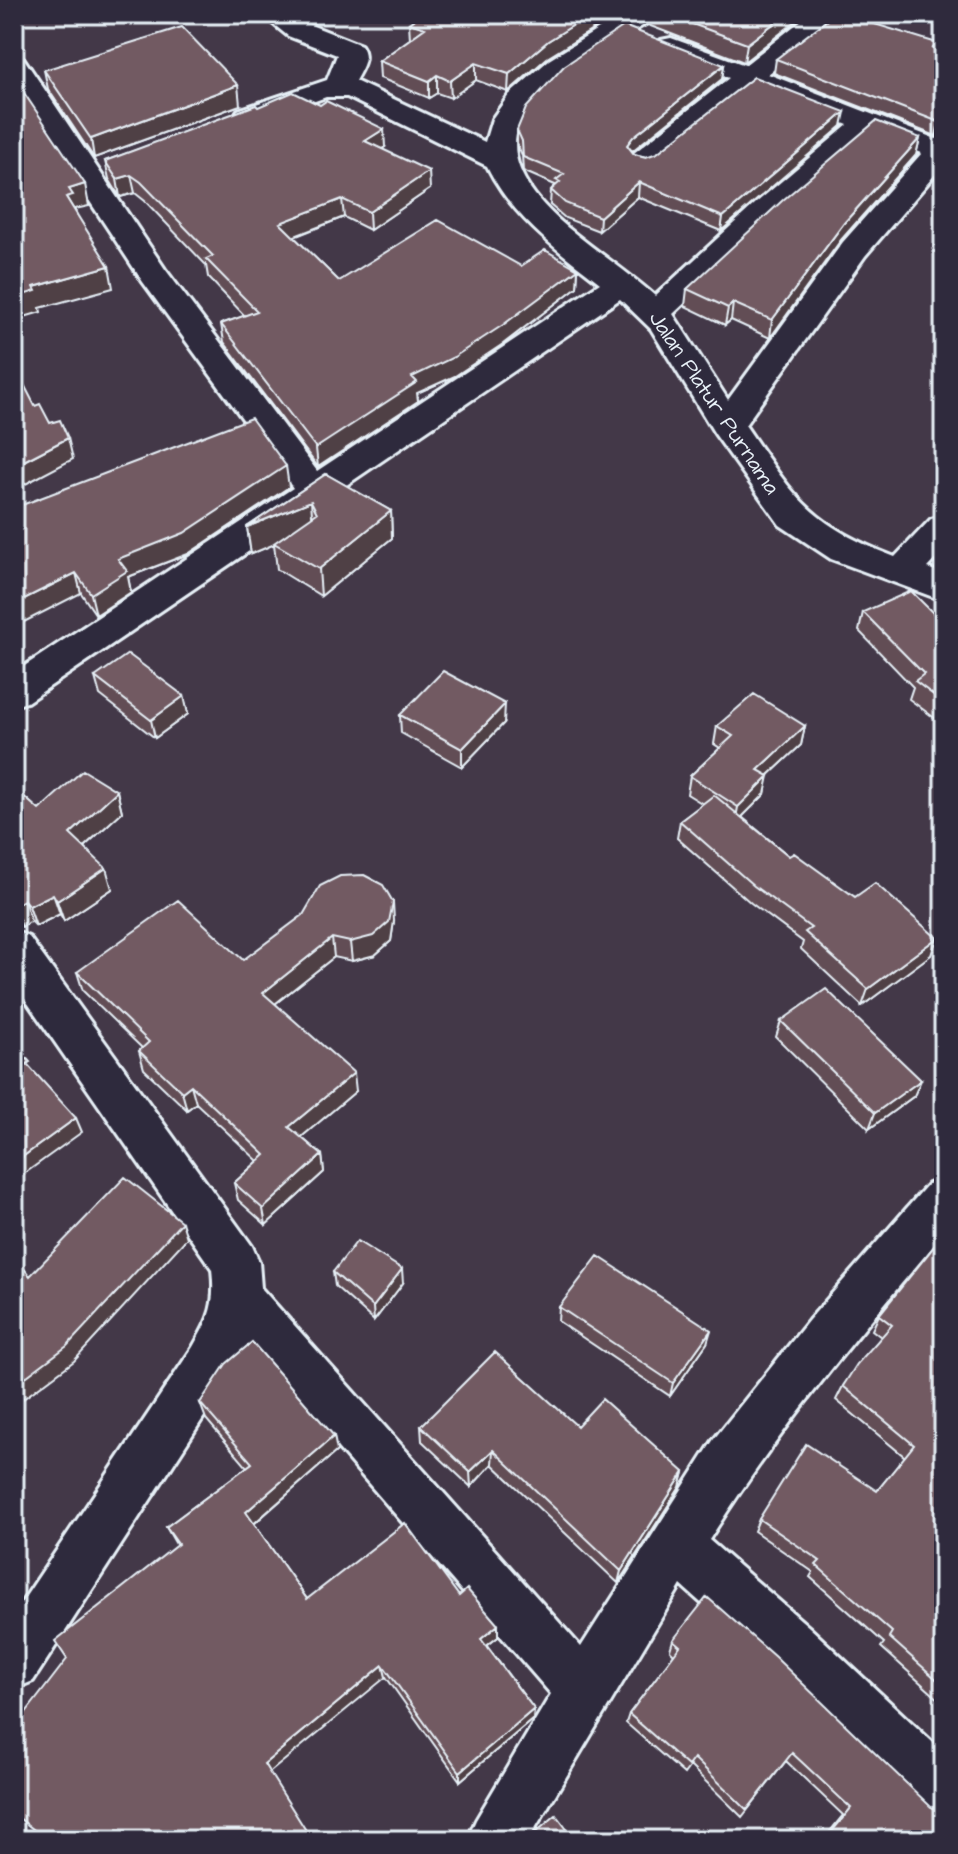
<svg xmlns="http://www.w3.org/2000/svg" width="958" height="1854" font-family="'Architects Daughter',sans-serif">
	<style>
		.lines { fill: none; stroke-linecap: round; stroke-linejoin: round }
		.minor-casing { stroke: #e8f1f8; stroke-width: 6 }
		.minor { fill: #2f2a3d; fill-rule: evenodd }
		.wall { fill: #624d54; stroke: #e8f1f8; stroke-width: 2 }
		.shaded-wall { fill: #503f45; stroke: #e8f1f8; stroke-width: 2 }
		.building { fill: #725a62; stroke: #e8f1f8; stroke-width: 2 }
		.labels { text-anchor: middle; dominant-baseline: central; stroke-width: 7; stroke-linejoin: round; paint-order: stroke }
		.far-street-label { font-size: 22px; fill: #e8f1f8; stroke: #2f2a3d }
	</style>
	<rect width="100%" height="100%" fill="#433848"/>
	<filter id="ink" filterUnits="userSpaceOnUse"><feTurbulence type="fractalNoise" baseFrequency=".0125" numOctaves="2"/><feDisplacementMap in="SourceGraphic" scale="16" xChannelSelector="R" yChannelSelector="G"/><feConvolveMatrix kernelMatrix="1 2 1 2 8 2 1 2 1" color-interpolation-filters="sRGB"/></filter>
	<g filter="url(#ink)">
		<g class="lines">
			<g class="minor-casing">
				<path id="minor" d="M261,14H292L308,24L361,45C370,58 361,69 355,81L485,142L492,119L509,95L549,60L623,14H656L653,20C561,72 446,126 568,228C597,252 628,272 655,296L756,203L848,125L752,87L654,165L644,168L634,165L629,159L634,153L729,78L661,52L657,46L661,40L671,38L745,65L803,19H823L827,25L823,31L768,74L936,139L944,137V164L865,256L745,425C795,498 809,524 895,557L931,519L944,516V550L927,568L944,574V601L831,559L780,525L715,434L651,329L620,299L27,702L14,706V673L293,488L143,282L14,86V57L24,59L165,269L317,471L600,283C556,249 512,217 487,166L347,97H326L258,122L248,125L238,122L234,116L238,110L327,80L337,55L288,36ZM872,134L922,153L843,242L728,400L673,314L778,215Z
					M14,931L29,937L252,1246L259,1262L261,1288L581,1647L714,1439L809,1320L928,1184L944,1178V1233C860,1332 778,1430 709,1540L809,1627L944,1753V1820L924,1812L771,1665L681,1585L528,1840H467L476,1820L551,1694L248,1344L227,1381L33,1681L14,1689V1614L193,1347C210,1318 216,1304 212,1269L14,983Z"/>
			</g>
			<use href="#minor" class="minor"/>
		</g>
		<path class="wall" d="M649,14H805L744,62L648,25Z
			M409,23L547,58L508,92L476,80L451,98L437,93L429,98L380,78L379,61L410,39Z
			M937,43L936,49L944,128L936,136L774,73L776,59Z
			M724,65L722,79L632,151L634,154L646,157L842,126L721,231L638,197L599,231L565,218L550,205L551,190L555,185L523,171L522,155L517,144V130Z
			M44,70L240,105L94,158L48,89Z
			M258,107L385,147L382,149L430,189L370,230L344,217L294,237L339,281L521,266L578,269L577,287L503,344L455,376L417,393L418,401L318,467L224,342L221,324L245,316L208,277L206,265L145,201L135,193L120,197L109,179L105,161Z
			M920,138L916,155L841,240L770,338L731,320L725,325L685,306L687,289Z
			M326,474L391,511L392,538L321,596L277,569L274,544L251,554L247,527Z
			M289,487L188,554L128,577L131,592L96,615L81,593L14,508Z
			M863,612L944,624V725L909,699L913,687L859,631Z
			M95,677L184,696L188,714L155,738L100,695Z
			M400,715L504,723L462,767L401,733Z
			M717,726H805L801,745L768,776L765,794L742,817L789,856L855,897L937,938L931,955L862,1006L801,949L803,942L751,903L677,838L680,821L703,804L687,794L690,776L720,748L714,744Z
			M14,788L39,810L117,791L122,812L84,847L112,889L64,921L60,914L36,926L31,921L22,927L14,919Z
			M394,921L391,941L375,955L352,961L334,957L275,1004L356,1091L301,1137L322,1155L324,1172L266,1225L238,1200L234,1183L258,1161L196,1103L187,1110L144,1069L139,1051L142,1048L83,991L77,972L243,960Z
			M781,1021L914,1096L869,1129L776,1037Z
			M944,1234V1704L881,1647L884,1643L810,1577L813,1572L754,1531L759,1519L877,1491L905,1457L836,1400L843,1386L881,1337L872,1330L879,1315Z
			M333,1272L403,1283L374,1321L335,1286Z
			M559,1307L707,1343L670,1396L558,1321Z
			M200,1403L337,1451L254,1524L307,1599L459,1596L498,1625V1637L487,1646L534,1709L533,1719L460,1781L386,1677L34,1830L67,1659L177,1546L166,1527L247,1467L206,1419Z
			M421,1426H577L684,1472L680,1487L618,1583L492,1464L471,1487L422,1441Z
			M673,1640L944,1840H823L843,1815L786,1761L742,1817L690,1766L684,1774L626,1723L629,1714L674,1654L670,1650Z"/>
		<path class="shaded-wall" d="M591,14H618L547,58L508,92L509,74L548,41Z
			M786,14H805L744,62L747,44Z
			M476,63V80L451,98L450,81Z
			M724,65L722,79L632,151L627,145L633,137Z
			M437,75V93L429,98V81Z
			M238,85L240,105L94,158L91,139Z
			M845,112L842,126L721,231L723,217Z
			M944,117V128L936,136L939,122Z
			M384,129L385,147L366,159L365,141Z
			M920,138L916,155L841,240L770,338L772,320L844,223Z
			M429,171L430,189L370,230L369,212Z
			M131,175L135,193L120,197L117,179Z
			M639,182L638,197L599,231L600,217Z
			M85,184L89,206L75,209L77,216L66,197L69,189Z
			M342,199L344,217L282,241L280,223Z
			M109,266L113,288L40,308L41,312L14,320V298L34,287Z
			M578,269L577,287L503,344L455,376L417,393L418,401L318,467L316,448L412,377Z
			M733,303L731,320L725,325L728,308Z
			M68,438L73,459L14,490V466Z
			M286,466L289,487L188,554L128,577L131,592L96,615L91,594L118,559Z
			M311,501L313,528L251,554L247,527Z
			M391,511L392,538L321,596L319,569Z
			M76,573L81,593L14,627V604Z
			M184,696L188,714L155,738L151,720Z
			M505,704L504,723L462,767V749Z
			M805,726L801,745L755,788L758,770Z
			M769,776L765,794L735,824L738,807Z
			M117,791L122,812L76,854L70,834Z
			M106,868L112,889L64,921L57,901Z
			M53,894L60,914L36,926L29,906Z
			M24,900L31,921L22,927L14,906Z
			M393,902L394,921L391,941L375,955L352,961L350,942Z
			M332,938L334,957L266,1011L263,993Z
			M937,938L931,955L862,1006L868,989Z
			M354,1073L356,1091L292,1145L289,1127Z
			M921,1080L914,1096L869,1129L875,1113Z
			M191,1085L196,1103L187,1110L182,1092Z
			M76,1118L82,1132L14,1181V1163Z
			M322,1155L324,1172L266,1225L263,1209Z
			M182,1222L187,1238L74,1361L23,1399L15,1385Z
			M402,1269L403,1283L374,1321L373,1307Z
			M711,1330L707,1343L670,1396L673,1383Z
			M334,1436L337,1451L251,1526L246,1512Z
			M493,1450L492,1464L471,1487L470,1472Z
			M684,1472L680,1487L618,1583L621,1571Z
			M498,1625V1637L481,1650V1639Z
			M383,1665L386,1677L269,1773L264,1764Z
			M534,1709L533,1719L460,1781V1772Z"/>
		<path class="building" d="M421,14H591L548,41L509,74L476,63L450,81L437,75L429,81L379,61L425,28L409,23Z
			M665,14H786L747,44Z
			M830,14H842L937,43L933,48L944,52V117L939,122L776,59L827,20Z
			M624,26L724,65L633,137L627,145L634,154L646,157L657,153L754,77L845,112L723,217L639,182L600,217L565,203L551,190L560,182L556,180L564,174L523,157L522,141L517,130L526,108L564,66Z
			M182,27L238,85L91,139L44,70Z
			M14,78L85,184L69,189L73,195L66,197L109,266L34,287L36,291L14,298Z
			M293,92L320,105L326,101L384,129L365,141L429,171L369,212L342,199L280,223L339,281L438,220L521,266L545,250L578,269L503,325L454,357L412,377L417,382L316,448L221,324L257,311L206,259L213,256L141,182L131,175L117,179L105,161L256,105L258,107Z
			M876,121L920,138L844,223L772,320L733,303L728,308L687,289L783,200Z
			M14,365L35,406L40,404L50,423L60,420L68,438L14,466Z
			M251,418L286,466L184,533L118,559L127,571L91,594L76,573L14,604V508Z
			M326,474L391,511L319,569L274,543L317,513L311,501L247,527Z
			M911,591L944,624V703L915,681L924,674L863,612Z
			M128,654L184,696L151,720L95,677Z
			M443,671L505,704L462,749L400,715Z
			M754,694L805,726L758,770L769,776L738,807L690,776L733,736L717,726Z
			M83,770L117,791L70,834L106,868L57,901L53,894L29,906L24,900L14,906V788L39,810Z
			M714,795L789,856L794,853L855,897L875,883L937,938L868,989L805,932L811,928L754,886L680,821Z
			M364,875L383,885L393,902L389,922L373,936L350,942L332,938L263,993L354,1073L289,1127L322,1155L263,1209L234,1183L265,1155L191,1085L182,1092L139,1051L149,1042L77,972L178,900L243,960L303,915L320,886L340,876Z
			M826,989L921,1080L875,1113L781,1021Z
			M14,1044L30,1062L27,1064L76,1118L14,1163Z
			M125,1177L182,1222L67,1346L15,1385L14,1256L30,1276Z
			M944,1234V1686L889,1637L892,1632L816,1565L820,1561L759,1519L806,1444L877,1491L914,1445L843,1386L857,1364L892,1325L879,1315Z
			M357,1241L402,1269L373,1307L333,1272Z
			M598,1256L711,1330L673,1383L559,1307Z
			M252,1342L334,1436L246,1512L307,1599L405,1523L459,1596L467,1589L498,1625L481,1639L534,1709L460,1772L383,1665L264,1764L312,1840H26L34,1830L14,1814V1728L67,1659L55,1641L178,1544L166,1527L252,1463L200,1403L226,1364Z
			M495,1352L577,1426L602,1399L684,1472L621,1571L493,1450L470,1472L421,1426Z
			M707,1597L775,1657L931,1807L944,1812V1840H825L851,1808L792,1753L747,1810L694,1758L688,1766L629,1714L680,1646L673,1640Z
			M556,1815L575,1840H527Z"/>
	</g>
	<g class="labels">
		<g class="far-street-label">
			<text transform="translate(714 403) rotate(56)">Jalan Platur Purnama</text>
		</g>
	</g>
	<rect width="958" height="1854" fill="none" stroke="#2f2a3d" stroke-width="48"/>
	<rect x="24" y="24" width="910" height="1806" fill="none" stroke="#e8f1f8" stroke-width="3" filter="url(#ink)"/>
</svg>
